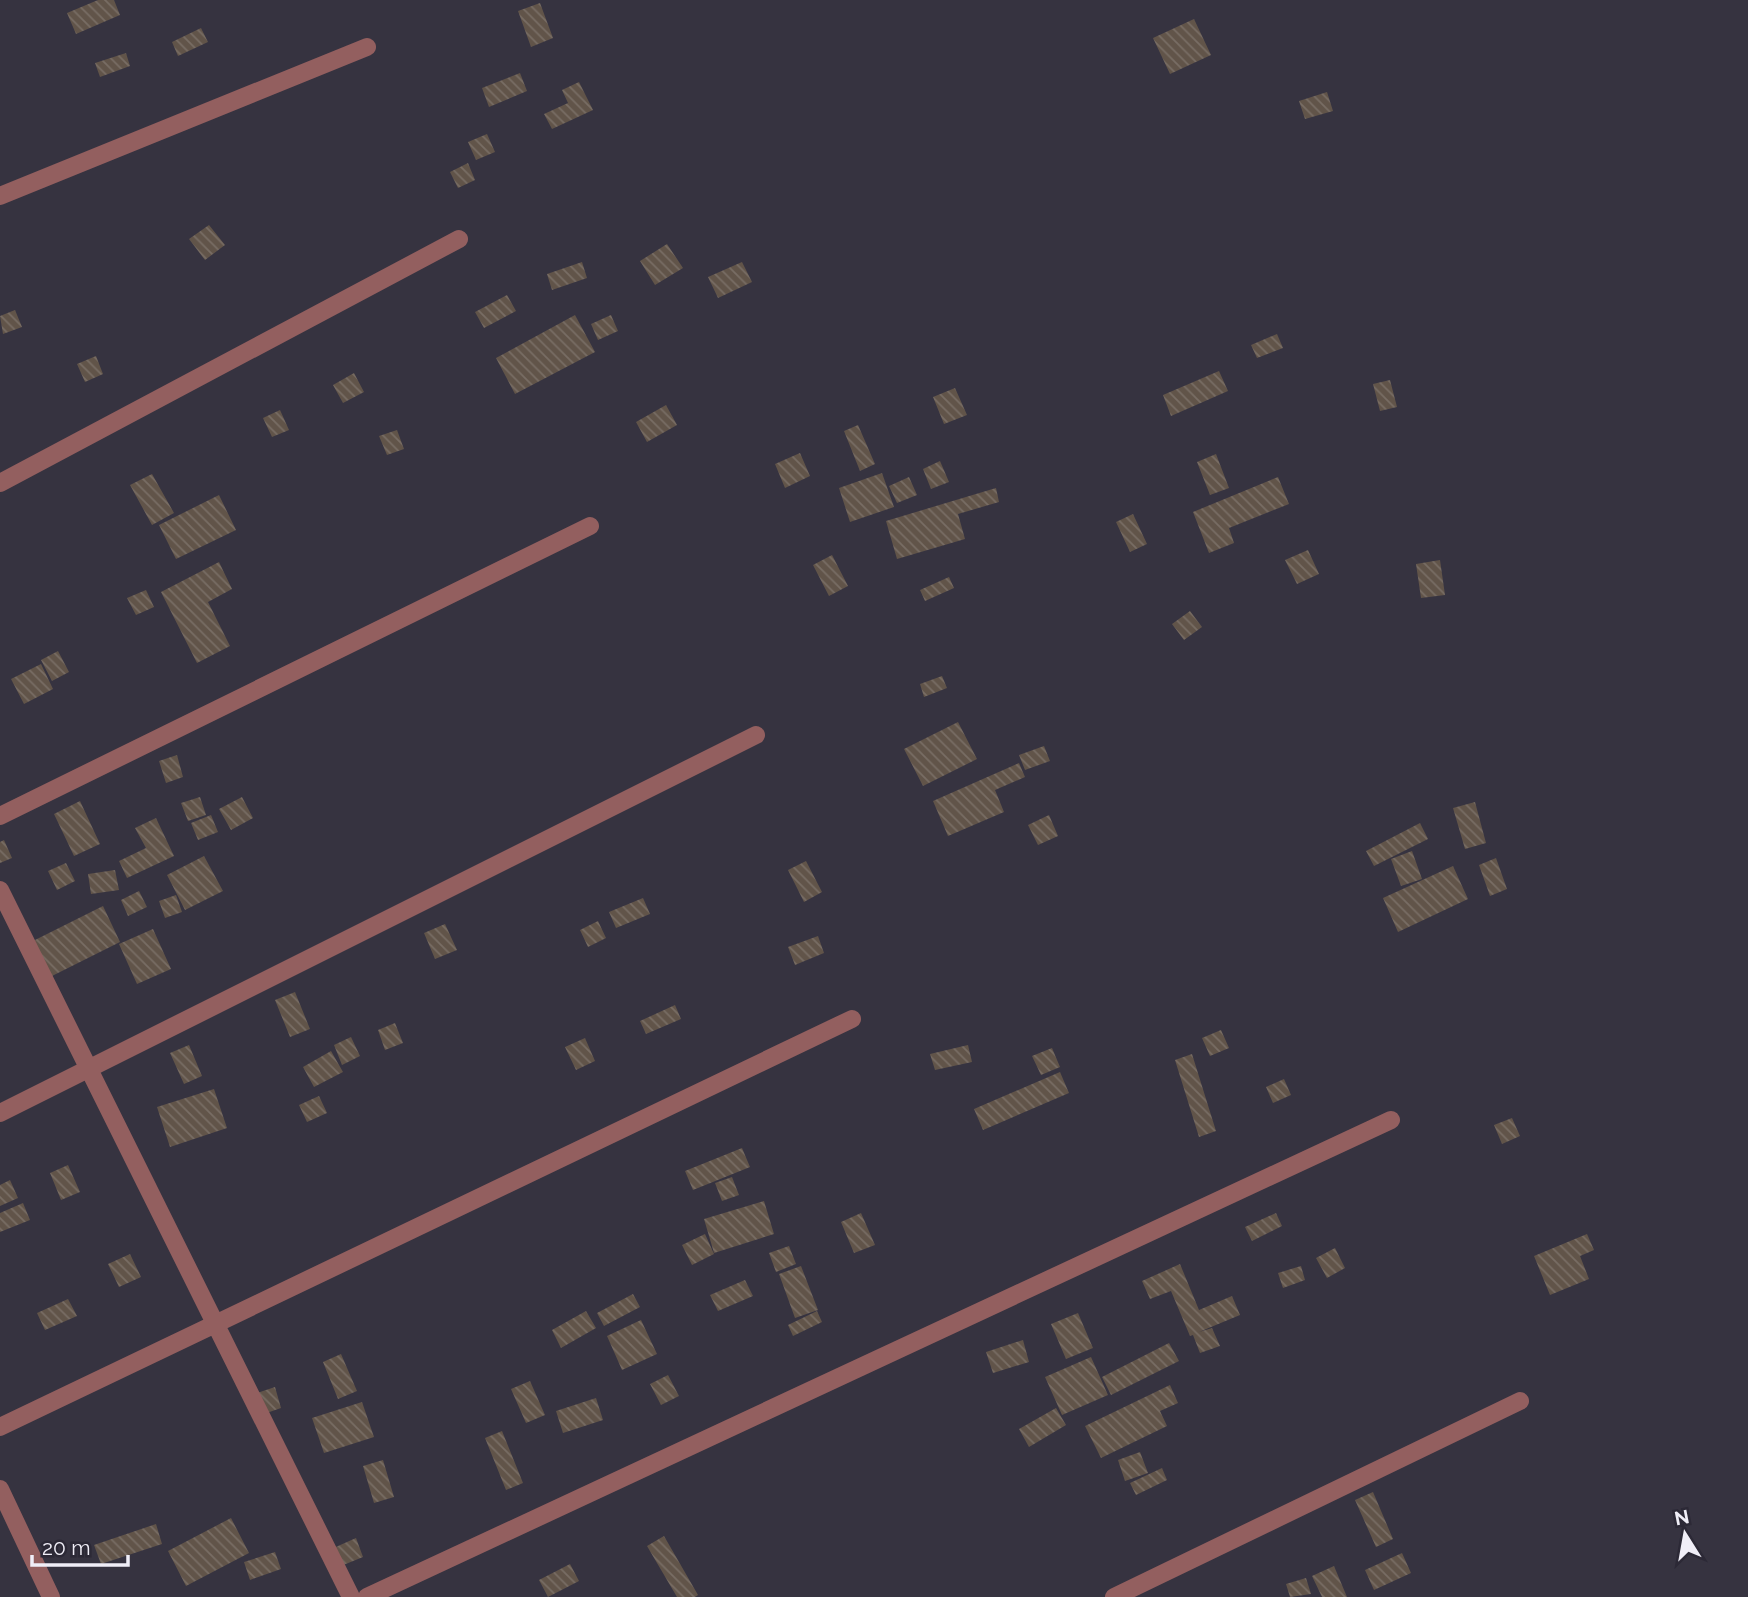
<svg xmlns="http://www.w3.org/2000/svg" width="1748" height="1597" font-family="Raleway,sans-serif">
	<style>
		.building { fill: url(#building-back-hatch) }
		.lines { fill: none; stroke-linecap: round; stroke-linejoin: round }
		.street { stroke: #935f5f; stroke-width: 18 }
	</style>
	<defs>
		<pattern id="building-back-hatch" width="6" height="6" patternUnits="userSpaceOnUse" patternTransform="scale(1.75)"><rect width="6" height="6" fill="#615449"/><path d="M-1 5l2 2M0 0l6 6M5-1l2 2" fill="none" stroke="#786d64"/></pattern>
	</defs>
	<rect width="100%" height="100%" fill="#363340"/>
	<path class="building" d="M98,0H114L120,15L76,34L67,13Z
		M540,3L553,38L531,47L518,11Z
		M1194,19L1211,55L1170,74L1153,38Z
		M201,28L208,42L178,56L172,42Z
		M126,53L130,66L100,77L95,63Z
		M520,73L527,91L489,107L482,88Z
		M579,82L593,110L552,129L544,114L568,103L562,90Z
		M1327,92L1333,111L1305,119L1299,101Z
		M487,134L495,152L476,160L468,142Z
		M468,163L475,180L458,188L450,172Z
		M209,225L225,245L205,260L189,239Z
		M667,244L683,268L655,285L640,261Z
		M582,262L587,278L552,290L547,274Z
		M742,262L752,282L718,298L708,277Z
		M507,295L516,311L484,328L475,312Z
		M15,310L22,327L3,334L0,316Z
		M575,315L595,352L515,394L496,358Z
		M611,315L618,331L598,340L591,324Z
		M1277,334L1283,348L1257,358L1251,345Z
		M96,356L103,374L85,382L77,364Z
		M1219,371L1228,391L1171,416L1163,395Z
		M354,373L364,392L343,403L333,385Z
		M1390,380L1397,407L1380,411L1373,384Z
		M955,388L967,415L944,424L933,397Z
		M666,405L677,425L647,442L636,422Z
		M280,410L289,430L272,437L263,418Z
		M858,425L875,464L860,471L844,431Z
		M397,430L404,449L387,455L379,436Z
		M800,453L810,476L785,488L775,464Z
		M1216,454L1229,488L1210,495L1197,462Z
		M940,461L949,482L931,489L923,469Z
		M882,473L894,507L850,522L839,488Z
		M152,474L174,513L152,525L130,485Z
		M909,477L917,495L897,503L889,486Z
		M1278,477L1289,504L1229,528L1234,543L1209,553L1193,512Z
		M996,488L999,502L958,514L965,539L897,559L886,521Z
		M219,495L236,530L176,559L159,525Z
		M1133,514L1147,544L1130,552L1116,522Z
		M1308,550L1319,574L1297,584L1285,560Z
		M832,555L848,586L829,596L813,565Z
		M1440,560L1445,595L1421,598L1416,564Z
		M219,562L232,589L208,602L230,646L197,663L161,592Z
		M949,577L954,588L925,601L920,590Z
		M146,590L154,607L136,615L127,598Z
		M1190,611L1202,627L1184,640L1172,624Z
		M58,651L69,672L52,681L41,660Z
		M41,664L53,689L24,704L11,679Z
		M942,676L947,688L924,697L920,684Z
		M958,722L977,759L923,786L904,749Z
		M1044,746L1050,761L1025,770L1019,755Z
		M177,755L183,777L166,783L159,761Z
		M1019,763L1025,777L995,790L1004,812L948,836L933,801Z
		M200,797L206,815L188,821L181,803Z
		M242,797L253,818L231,830L219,809Z
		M80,801L100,844L74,856L54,814Z
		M1475,802L1486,843L1465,849L1453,808Z
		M211,815L218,832L198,840L191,823Z
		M1049,815L1058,836L1038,845L1028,825Z
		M156,818L174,856L127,878L119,861L146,848L135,828Z
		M1420,823L1428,839L1374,866L1366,851Z
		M4,840L12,858L0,863V842Z
		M1412,851L1422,879L1401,886L1391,859Z
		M204,856L223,891L185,910L167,875Z
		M1496,858L1507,889L1490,896L1479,865Z
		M806,861L822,892L804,902L788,870Z
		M66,863L75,881L57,890L48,871Z
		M1453,866L1468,899L1398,932L1383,898Z
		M115,870L119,890L91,894L88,874Z
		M139,891L147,907L128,916L121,900Z
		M176,895L182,912L165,918L159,901Z
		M643,898L650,914L616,928L609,912Z
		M103,906L120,942L50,977L33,941Z
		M598,921L606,938L588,947L580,930Z
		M445,924L457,950L435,959L424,933Z
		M153,929L171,969L137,984L119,944Z
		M818,936L824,953L795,965L788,947Z
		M295,992L310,1029L290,1037L275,1000Z
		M675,1005L681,1019L646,1034L640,1021Z
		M395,1023L403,1043L385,1050L378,1030Z
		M1221,1030L1229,1048L1210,1056L1202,1038Z
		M351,1037L360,1056L342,1065L334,1045Z
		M585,1038L595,1061L576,1070L565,1047Z
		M189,1045L202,1076L184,1084L170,1053Z
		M968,1045L972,1062L935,1070L930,1054Z
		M1052,1048L1060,1067L1041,1075L1032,1056Z
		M331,1051L343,1072L314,1087L303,1067Z
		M1192,1054L1216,1131L1199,1137L1175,1060Z
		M1060,1072L1069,1093L983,1130L974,1109Z
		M1284,1079L1291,1095L1273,1103L1266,1087Z
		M214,1089L227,1128L170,1147L157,1107Z
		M319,1096L327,1113L307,1122L299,1105Z
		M1512,1118L1520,1136L1502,1144L1494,1125Z
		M742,1148L750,1167L693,1190L685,1171Z
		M68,1165L80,1192L61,1200L50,1173Z
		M732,1177L739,1195L722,1201L715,1183Z
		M10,1180L18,1198L0,1206V1185Z
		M764,1201L774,1234L714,1253L704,1219Z
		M23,1203L30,1220L0,1232V1213Z
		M861,1213L875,1245L854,1253L841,1222Z
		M1276,1213L1282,1226L1252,1241L1245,1227Z
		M705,1234L714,1254L692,1265L682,1245Z
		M1587,1234L1594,1250L1580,1256L1589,1279L1550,1295L1534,1256Z
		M789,1246L796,1264L776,1272L769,1253Z
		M1335,1248L1345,1268L1327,1278L1316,1258Z
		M130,1254L141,1277L119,1287L108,1264Z
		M1180,1264L1199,1310L1232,1296L1240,1315L1199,1332L1212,1328L1220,1346L1200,1353L1193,1335L1190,1336L1171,1291L1150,1299L1142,1281Z
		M801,1266L818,1310L795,1318L779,1274Z
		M1301,1266L1305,1280L1283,1288L1278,1273Z
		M745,1280L753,1296L718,1311L710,1295Z
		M633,1294L640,1307L604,1326L597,1313Z
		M68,1299L77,1316L45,1330L37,1313Z
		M586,1311L596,1328L561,1348L552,1330Z
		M817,1311L822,1322L793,1336L788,1325Z
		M1078,1313L1093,1348L1066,1359L1051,1324Z
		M641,1320L657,1354L622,1370L607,1336Z
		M1023,1340L1029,1362L993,1373L986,1352Z
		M1169,1343L1179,1361L1111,1395L1102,1377Z
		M341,1354L357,1391L338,1399L323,1362Z
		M1091,1357L1108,1395L1062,1415L1045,1377Z
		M668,1375L679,1396L661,1405L650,1384Z
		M530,1381L545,1415L526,1423L511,1389Z
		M1170,1385L1178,1403L1160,1411L1167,1426L1101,1458L1085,1426Z
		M275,1387L281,1408L258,1416L251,1395Z
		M596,1398L603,1420L563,1433L556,1411Z
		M362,1402L374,1437L324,1453L312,1418Z
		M1056,1408L1066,1425L1029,1447L1019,1429Z
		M502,1431L523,1483L506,1490L485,1438Z
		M1140,1452L1148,1473L1125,1481L1118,1460Z
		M383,1460L394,1497L374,1503L363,1466Z
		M1162,1468L1167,1480L1136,1495L1130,1483Z
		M1373,1492L1393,1539L1376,1547L1355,1500Z
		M231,1518L249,1553L186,1586L168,1551Z
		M156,1524L162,1544L101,1564L94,1545Z
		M664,1536L698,1595L695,1597H677L647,1546Z
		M356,1538L363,1557L336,1568L329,1550Z
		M275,1552L281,1569L250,1580L244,1562Z
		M1402,1553L1411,1573L1374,1590L1365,1570Z
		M570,1564L579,1581L548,1597L539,1580Z
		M1334,1566L1347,1597H1322L1312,1576Z
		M1306,1578L1311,1594L1290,1597L1286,1584Z"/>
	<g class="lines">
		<path class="street" d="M0,196L367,47
			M0,483L459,239
			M0,816L590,526
			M0,890L351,1597
			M0,1113L756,735
			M0,1427L852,1019
			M0,1489L51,1597
			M367,1597L1391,1120
			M1114,1597L1520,1401"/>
	</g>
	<g transform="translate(1685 1534) rotate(349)" stroke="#2c2936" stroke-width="5" paint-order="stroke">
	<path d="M0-5L12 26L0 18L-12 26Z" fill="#f0eef7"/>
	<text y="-10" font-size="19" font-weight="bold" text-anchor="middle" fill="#f0eef7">N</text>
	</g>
	<path d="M32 1555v10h96v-10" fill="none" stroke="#f0eef7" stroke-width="3.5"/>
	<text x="42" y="1555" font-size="21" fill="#f0eef7" stroke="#2c2936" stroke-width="5" paint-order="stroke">20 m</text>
</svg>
